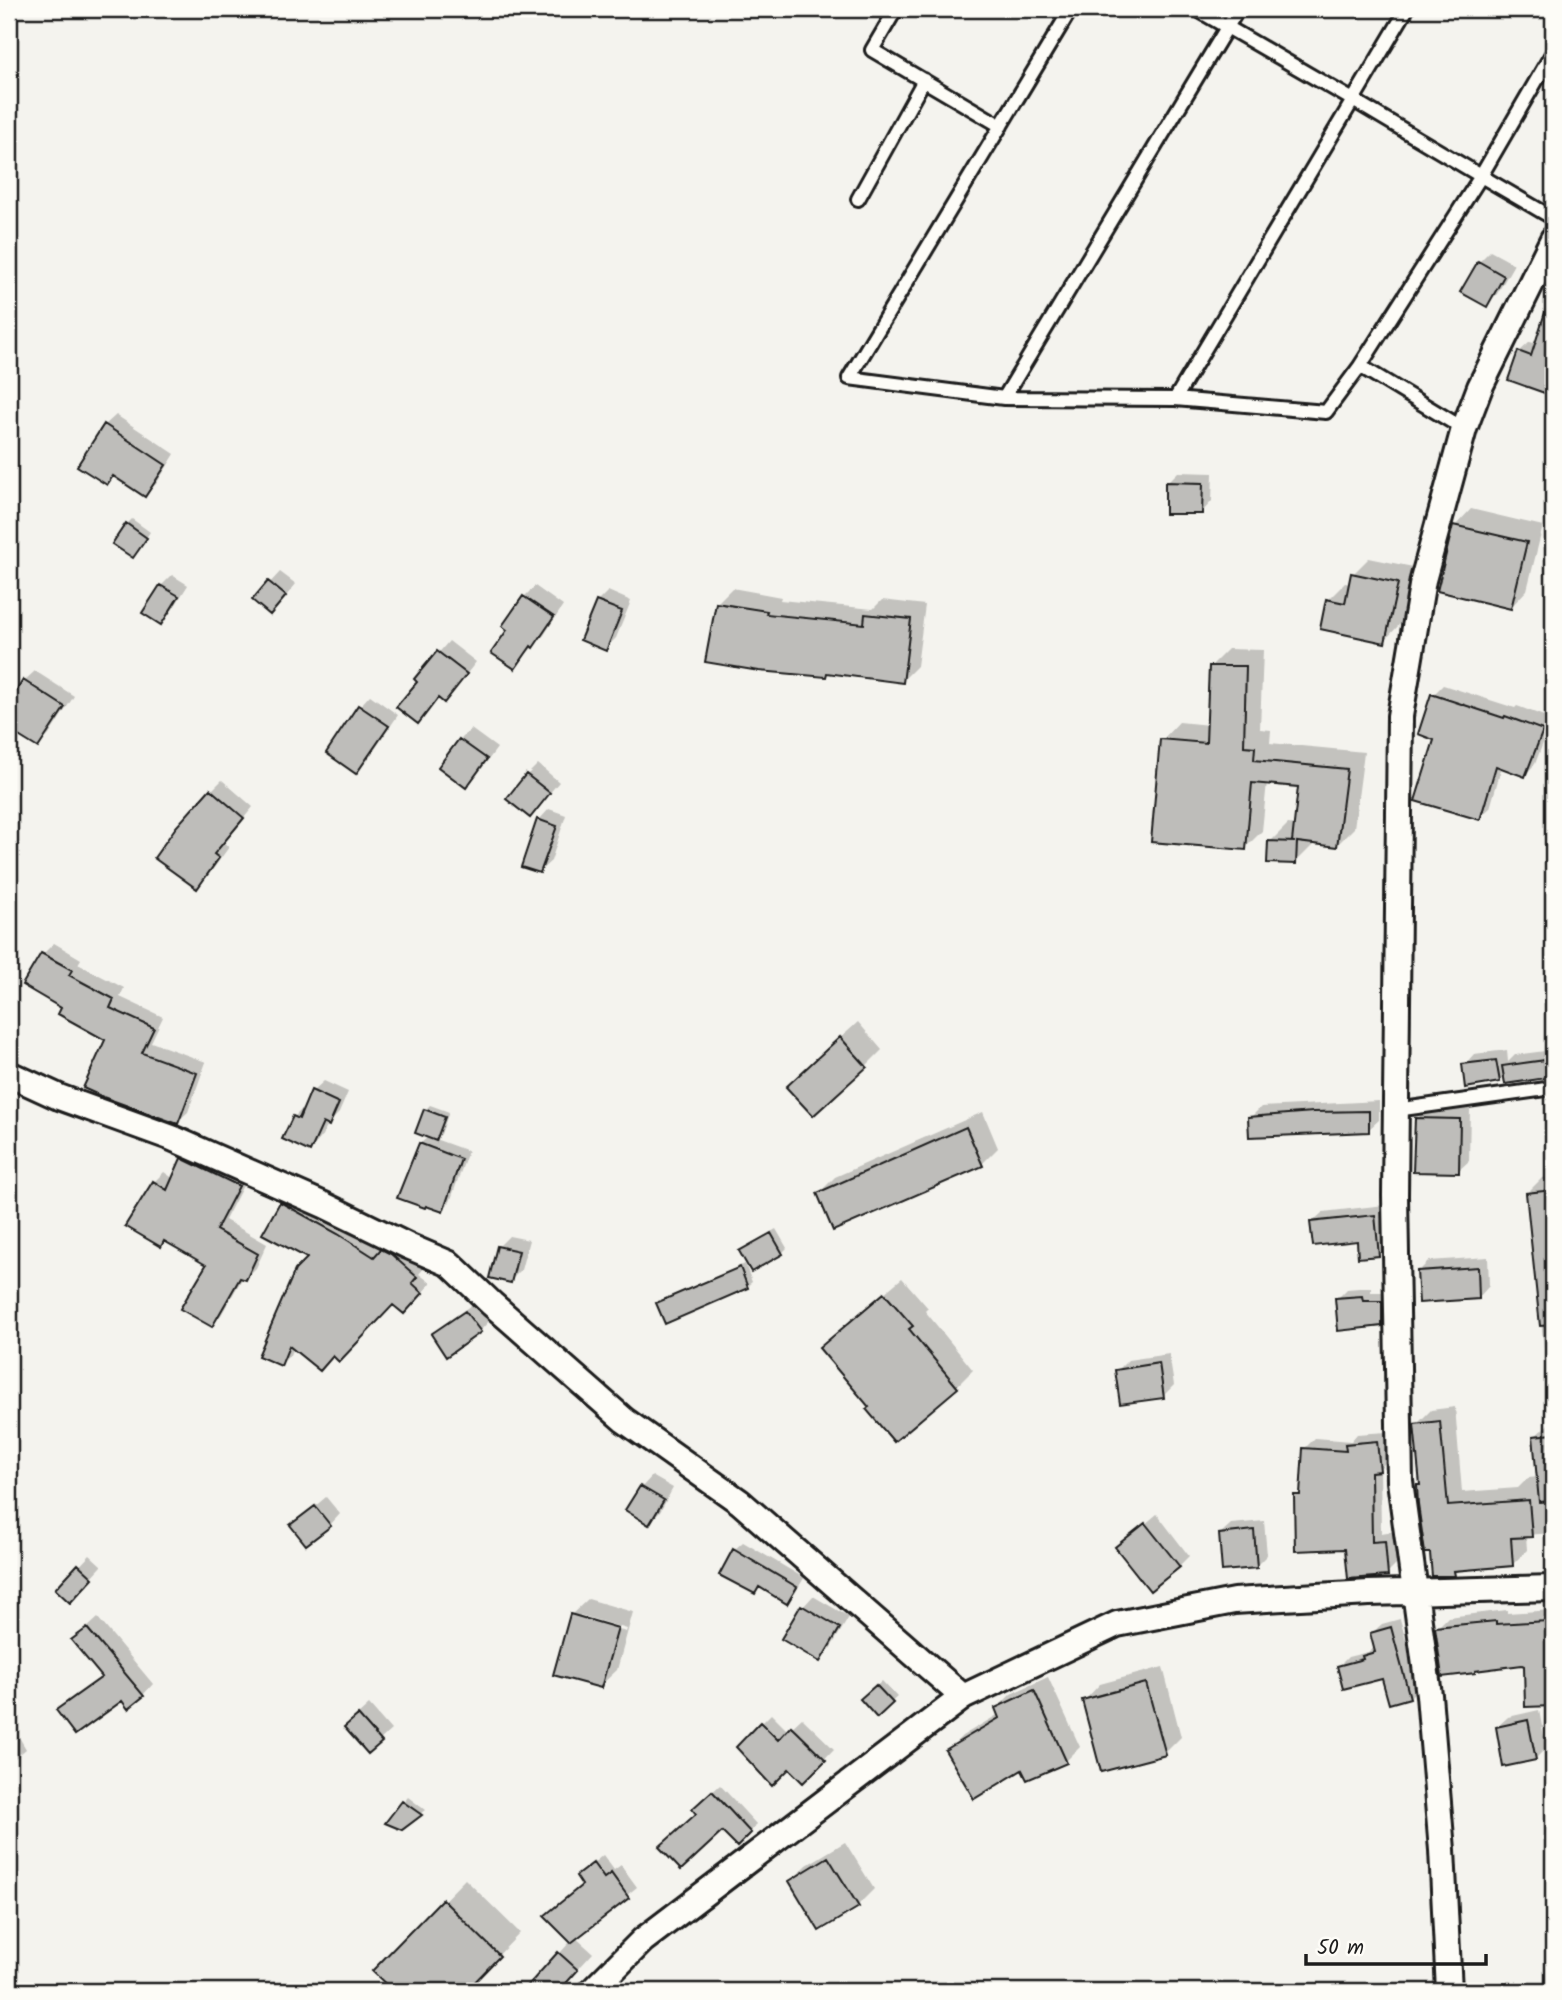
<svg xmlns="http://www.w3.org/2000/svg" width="1562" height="2000" font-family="Kalam,sans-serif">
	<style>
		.shadow { fill: #0003; fill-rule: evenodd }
		.building { fill: #bebdba; stroke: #1c1c1c; stroke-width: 2 }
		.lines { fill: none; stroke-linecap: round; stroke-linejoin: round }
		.service-casing { stroke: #1c1c1c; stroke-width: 18 }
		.minor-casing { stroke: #1c1c1c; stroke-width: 30 }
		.service { stroke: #fdfcf7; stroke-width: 12 }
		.minor { stroke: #fdfcf7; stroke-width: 24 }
	</style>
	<rect width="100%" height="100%" fill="#f4f3ee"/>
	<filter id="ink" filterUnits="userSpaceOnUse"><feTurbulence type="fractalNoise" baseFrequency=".0143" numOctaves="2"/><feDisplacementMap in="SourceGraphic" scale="14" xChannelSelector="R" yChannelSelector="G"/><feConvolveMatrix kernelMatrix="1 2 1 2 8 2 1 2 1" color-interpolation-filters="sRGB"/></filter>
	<g filter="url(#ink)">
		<path class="shadow" d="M1490,251L1514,264L1497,294L1486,305L1463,291L1479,262Z
			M1553,297V394L1510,379L1519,352L1530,342L1537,344Z
			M116,415L175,454L156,484L145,494L115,475L107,483L105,425Z
			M1178,472L1213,473L1212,501L1202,512L1167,483Z
			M1471,509L1543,526L1527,590L1511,607L1455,526Z
			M132,519L150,532L137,551L127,524Z
			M1369,558L1413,567L1400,624L1384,641L1328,600L1345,583L1350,584L1353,574Z
			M280,572L296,584L281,602L255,599Z
			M172,575L188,585L171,612L161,622V586Z
			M9,577L16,582L9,593Z
			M535,586L563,606L544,635L515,666L510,629L524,597Z
			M732,588L781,597L780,600L873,609L882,600L925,605L917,666L902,681L829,672L826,675L717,603Z
			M608,591L631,601L616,638L605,649L597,602Z
			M449,641L476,662L454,690L439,697L418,722L419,681L416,679Z
			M1228,649L1263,650L1260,729L1271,730L1270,743L1364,752L1354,828L1337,845L1313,842V845L1296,862L1270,842L1288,824L1296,825L1300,785L1267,782L1262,831L1245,848L1162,740L1179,722L1209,725L1211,666Z
			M35,671L74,696L49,735L38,746L9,728V706L24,681Z
			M1443,685L1515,708L1517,706L1552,719L1535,764L1525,775L1502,766L1490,808L1479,818L1436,739L1433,695Z
			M370,695L398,715L367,761L356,771L360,706Z
			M471,729L497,748L477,775L466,786L440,767L460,740Z
			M538,764L559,782L530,816L527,775Z
			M222,780L253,807L223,843L229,847L208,876L197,887L211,791Z
			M549,809L566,815L551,861L540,871L539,820Z
			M54,943L81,959L78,964L124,988L120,997L163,1017L151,1042L206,1062L188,1112L177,1122L108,1039L63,1008L25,985L43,954Z
			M858,1022L882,1050L866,1066L805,1070Z
			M1507,1050L1508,1062L1515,1055L1553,1050V1075L1506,1082L1505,1075L1499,1081L1464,1065L1474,1054Z
			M324,1081L348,1092L339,1113L328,1124L320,1139L310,1150L294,1117L305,1106L313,1091Z
			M1379,1101V1120L1368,1130L1250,1118L1261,1107Z
			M430,1105L449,1112L441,1134L435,1139L468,1151L450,1202L442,1210L420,1144L429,1136L425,1110Z
			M1428,1108L1470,1109L1469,1161L1458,1171L1417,1119Z
			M983,1112L998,1148L982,1164L819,1193L835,1177Z
			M192,1149L248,1176L225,1220L267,1244L256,1268L246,1278L243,1277L221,1315L211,1325L208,1264L166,1240L160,1245L154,1182L164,1172L174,1179L182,1159Z
			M1553,1177V1533L1526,1535L1527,1550L1512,1565L1460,1568L1454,1574L1432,1551L1419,1485L1421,1483L1416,1425L1431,1410L1455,1407L1462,1492L1518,1488L1528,1478L1539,1477L1535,1436L1552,1421L1527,1193L1542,1178Z
			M290,1194L347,1225L383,1249L391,1241L401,1246L425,1267L419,1274L431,1283L413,1303L393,1302L333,1355L293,1347L290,1355L281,1364L310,1258L281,1203Z
			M1385,1205L1389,1243L1378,1254L1358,1240L1312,1222L1323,1212Z
			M776,1229L787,1248L782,1253L741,1251L746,1246Z
			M509,1236L529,1240L521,1270L510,1281L499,1246Z
			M1488,1257L1489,1286L1479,1297L1418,1272L1429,1261Z
			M745,1264L752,1282L747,1286L658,1304L663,1299Z
			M902,1278L928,1308L925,1311L973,1370L957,1386L894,1440L871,1407L821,1348L838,1332Z
			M1371,1287V1292H1391V1315L1382,1325L1337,1299L1347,1289Z
			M477,1301L490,1320L480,1331L433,1335L444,1324Z
			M1169,1354L1174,1385L1163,1396L1117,1371L1128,1360Z
			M1387,1432L1389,1459L1380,1468L1381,1533L1394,1531L1397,1564L1387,1574L1347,1547L1296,1496L1302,1490L1305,1448L1315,1438L1351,1441L1357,1434Z
			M652,1476L673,1488L660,1512L649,1523L628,1510L642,1487Z
			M326,1497L340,1514L330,1525H293Z
			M1157,1514L1189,1556L1179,1566L1118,1547Z
			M1264,1521L1267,1555L1256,1566L1220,1534L1231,1524Z
			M743,1542L804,1578L795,1593L787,1602L761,1586L755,1592L734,1550Z
			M90,1555L102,1566L80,1590L58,1589Z
			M813,1596L849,1617L830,1649L820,1660L803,1607Z
			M588,1599L633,1612L617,1670L600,1686L571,1615ZM580,1615L627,1629L626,1632L580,1619Z
			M1507,1610V1613L1553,1610V1705H1526V1665L1437,1628L1448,1617Z
			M98,1618L153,1684L143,1695L59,1710L69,1699L103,1675L74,1640Z
			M1400,1619L1419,1687L1410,1697L1384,1677L1339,1666L1348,1657L1368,1652L1376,1646L1372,1633L1382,1624Z
			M1163,1667L1181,1737L1165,1753L1084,1701L1100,1684Z
			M1048,1677L1080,1747L1066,1761L1023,1768L948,1750L962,1736L999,1714L997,1708L1011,1694Z
			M882,1681L897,1697L877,1715L863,1699Z
			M369,1705L391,1730L380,1740L357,1716Z
			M1539,1710L1546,1748L1535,1759L1497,1727L1508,1717Z
			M771,1714L788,1731L802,1718L834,1749L803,1781L789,1767L738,1747Z
			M9,1720L26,1749L9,1763Z
			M720,1785L757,1825L737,1844L722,1829L694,1809Z
			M408,1797L425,1810L402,1828L404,1802Z
			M845,1842L874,1889L858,1905L791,1881L807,1865Z
			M603,1855L614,1870L621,1865L637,1887L575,1937L593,1953L558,1991H525L571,1941L584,1884L578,1876Z
			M465,1879L520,1933L464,1991H396L375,1971Z"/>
		<path class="building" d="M1478,261L1504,276L1487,307L1460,292Z
			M1549,300L1553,301V396L1508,380L1518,351L1531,356Z
			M104,424L166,465L145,497L113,476L107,485L77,466Z
			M1165,482L1203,483L1202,514H1165Z
			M126,523L147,538L133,558L112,544Z
			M1453,525L1527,542L1511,609L1437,591Z
			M1351,573L1398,583L1385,643L1320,629L1326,599L1345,603Z
			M268,581L286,596L270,615L252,600Z
			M160,585L179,596L161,625L142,613Z
			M523,596L554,617L533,648L531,646L515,669L491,653L507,630L502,626Z
			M596,601L622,611L606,651L580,640Z
			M716,603L767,611L766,614L864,624L865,614L911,619L903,683L827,673L826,677L759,671L705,662Z
			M437,651L467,674L444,703L438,698L418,724L396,707L417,682L414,679Z
			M1209,666H1246L1244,746L1255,747L1254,760L1347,769L1337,847L1297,842L1296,864L1267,863L1268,841L1295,842H1292L1298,787L1252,783L1246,850L1151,842L1160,739L1206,743Z
			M23,680L65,707L38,748L9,730V703Z
			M1431,694L1504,718L1505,716L1543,730L1525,777L1496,766L1480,820L1415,801L1434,740L1418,734Z
			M358,705L389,726L356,774L326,753Z
			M459,739L487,759L466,788L438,767Z
			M526,774L550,793L530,818L506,799Z
			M210,789L244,818L214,854L219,858L197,889L154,858L176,827Z
			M537,819L557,826L540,873L521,867Z
			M41,953L72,970L69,975L114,999L110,1008L154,1028L142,1053L197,1073L178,1124L103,1097L83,1088L105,1040L58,1014L61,1008L22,985Z
			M840,1037L867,1067L813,1116L786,1087Z
			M1553,1059V1077L1505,1084L1502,1066Z
			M1496,1060L1500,1082L1465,1088L1462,1064Z
			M311,1090L339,1103L329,1126L323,1123L310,1152L282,1139L293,1116L299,1119Z
			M424,1109L445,1117L436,1141L415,1133Z
			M1369,1111V1132L1249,1137L1248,1117L1313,1112Z
			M1415,1118L1460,1119L1459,1173L1413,1172Z
			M966,1127L983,1166L833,1231L817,1193Z
			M419,1143L461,1159L443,1212L426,1206L425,1208L397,1198Z
			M181,1158L239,1186L216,1230L258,1254L246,1280L240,1278L212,1327L180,1309L206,1265L164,1241L161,1247L125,1226L153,1181L167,1190Z
			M1553,1190V1325L1540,1326L1526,1193Z
			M280,1202L338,1234L374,1257L381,1249L391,1254L417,1277L412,1283L423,1293L404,1314L393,1305L339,1362L333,1356L320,1371L289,1346L281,1366L258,1356L295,1270L307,1258L262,1234Z
			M1375,1215L1379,1256L1358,1258L1357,1241L1313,1246L1310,1222Z
			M771,1233L783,1254L751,1272L739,1251Z
			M497,1246L519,1251L511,1283L489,1278Z
			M740,1267L748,1288L665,1324L656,1303Z
			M1478,1267L1479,1299L1419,1303L1417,1271Z
			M884,1293L913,1326L909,1329L958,1388L894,1442L866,1409L869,1407L819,1348Z
			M1362,1296L1363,1301H1382V1326L1338,1331L1335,1298Z
			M465,1311L481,1332L446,1357L431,1334Z
			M1159,1363L1164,1398L1120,1404L1115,1370Z
			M1440,1421L1448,1506L1529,1500L1532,1537L1511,1538L1513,1566L1454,1571L1455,1576H1432L1430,1553H1425L1418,1505L1417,1485H1420L1414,1424Z
			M1553,1434V1501L1539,1502L1533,1436Z
			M1377,1441L1380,1471L1371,1472L1372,1542L1385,1541L1388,1576L1348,1579L1345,1549L1295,1551L1294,1495H1300L1303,1448L1346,1451L1345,1444Z
			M640,1486L664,1500L649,1525L625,1510Z
			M315,1506L331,1526L306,1545L290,1525Z
			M1145,1523L1180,1567L1150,1591L1115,1547Z
			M1254,1530L1257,1568L1222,1571L1219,1534Z
			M733,1549L797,1587L787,1604L759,1587L755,1594L719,1575Z
			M78,1564L93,1578L70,1603L55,1589Z
			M801,1605L840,1628L820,1662L781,1639Z
			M570,1614L618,1628L601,1688L553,1675Z
			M1496,1621V1624L1548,1621L1551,1681H1553V1706L1525,1707L1524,1666L1522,1665L1475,1671V1673L1442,1677L1435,1627Z
			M1391,1627L1410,1698L1389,1704L1382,1679L1343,1689L1337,1666L1363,1659L1362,1656L1375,1652L1370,1633Z
			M87,1628L144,1696L128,1709L122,1701L75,1735L56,1710L102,1677L71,1640Z
			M1146,1683L1166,1755L1101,1772L1082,1700Z
			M876,1685L893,1703L877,1718L860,1699Z
			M1034,1690L1067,1763L1027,1780L1022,1770L974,1799L945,1750L999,1718L995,1708Z
			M358,1715L382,1742L368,1754L344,1727Z
			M1528,1720L1536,1760L1503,1767L1496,1727Z
			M760,1722L778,1740L791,1726L826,1760L803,1783L789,1769L772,1786L736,1747Z
			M712,1791L751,1833L737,1847L722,1832L681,1870L659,1847L696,1814L692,1809Z
			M402,1801L422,1815L402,1830L385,1823Z
			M828,1857L859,1907L819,1931L789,1881Z
			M593,1863L604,1878L611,1873L629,1898L571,1943L544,1916L582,1885L576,1876Z
			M442,1899L500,1956L466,1991H393L372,1971Z
			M558,1952L578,1970L559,1991H523Z"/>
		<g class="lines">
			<g class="service-casing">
				<path id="service" d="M896,9L872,50L1001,126
					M1196,9L1353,100L1175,399L1326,412L1360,366
					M1407,9L1353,100L1481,176L1360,366L1464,429
					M1553,52L1481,176L1553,218
					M858,199L924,80
					M1004,398L849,378L1071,9
					M1175,399L1004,398L1238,9
					M1396,1110L1553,1088"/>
			</g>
			<g class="minor-casing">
				<path id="minor" d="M9,1074L59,1097L172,1138L324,1205L408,1246L450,1264L492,1304L624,1420L740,1502L963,1697
					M592,1991L643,1940L963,1697L1117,1624L1234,1601L1369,1593L1553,1588
					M1449,1991L1442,1850L1429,1695L1400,1481L1395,1196L1400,716L1423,580L1464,429L1480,387L1553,239"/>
			</g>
			<use href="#service" class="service"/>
			<use href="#minor" class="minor"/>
		</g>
	</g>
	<rect width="1562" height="2000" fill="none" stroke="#fdfcf7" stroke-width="35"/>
	<rect x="18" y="18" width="1527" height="1965" fill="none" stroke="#1c1c1c" stroke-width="2.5" filter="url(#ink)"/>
	<path d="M1306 1954v10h180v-10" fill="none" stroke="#1c1c1c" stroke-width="3.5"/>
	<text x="1317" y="1954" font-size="21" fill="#1c1c1c" stroke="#fdfcf7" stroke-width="5" paint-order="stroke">50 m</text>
</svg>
